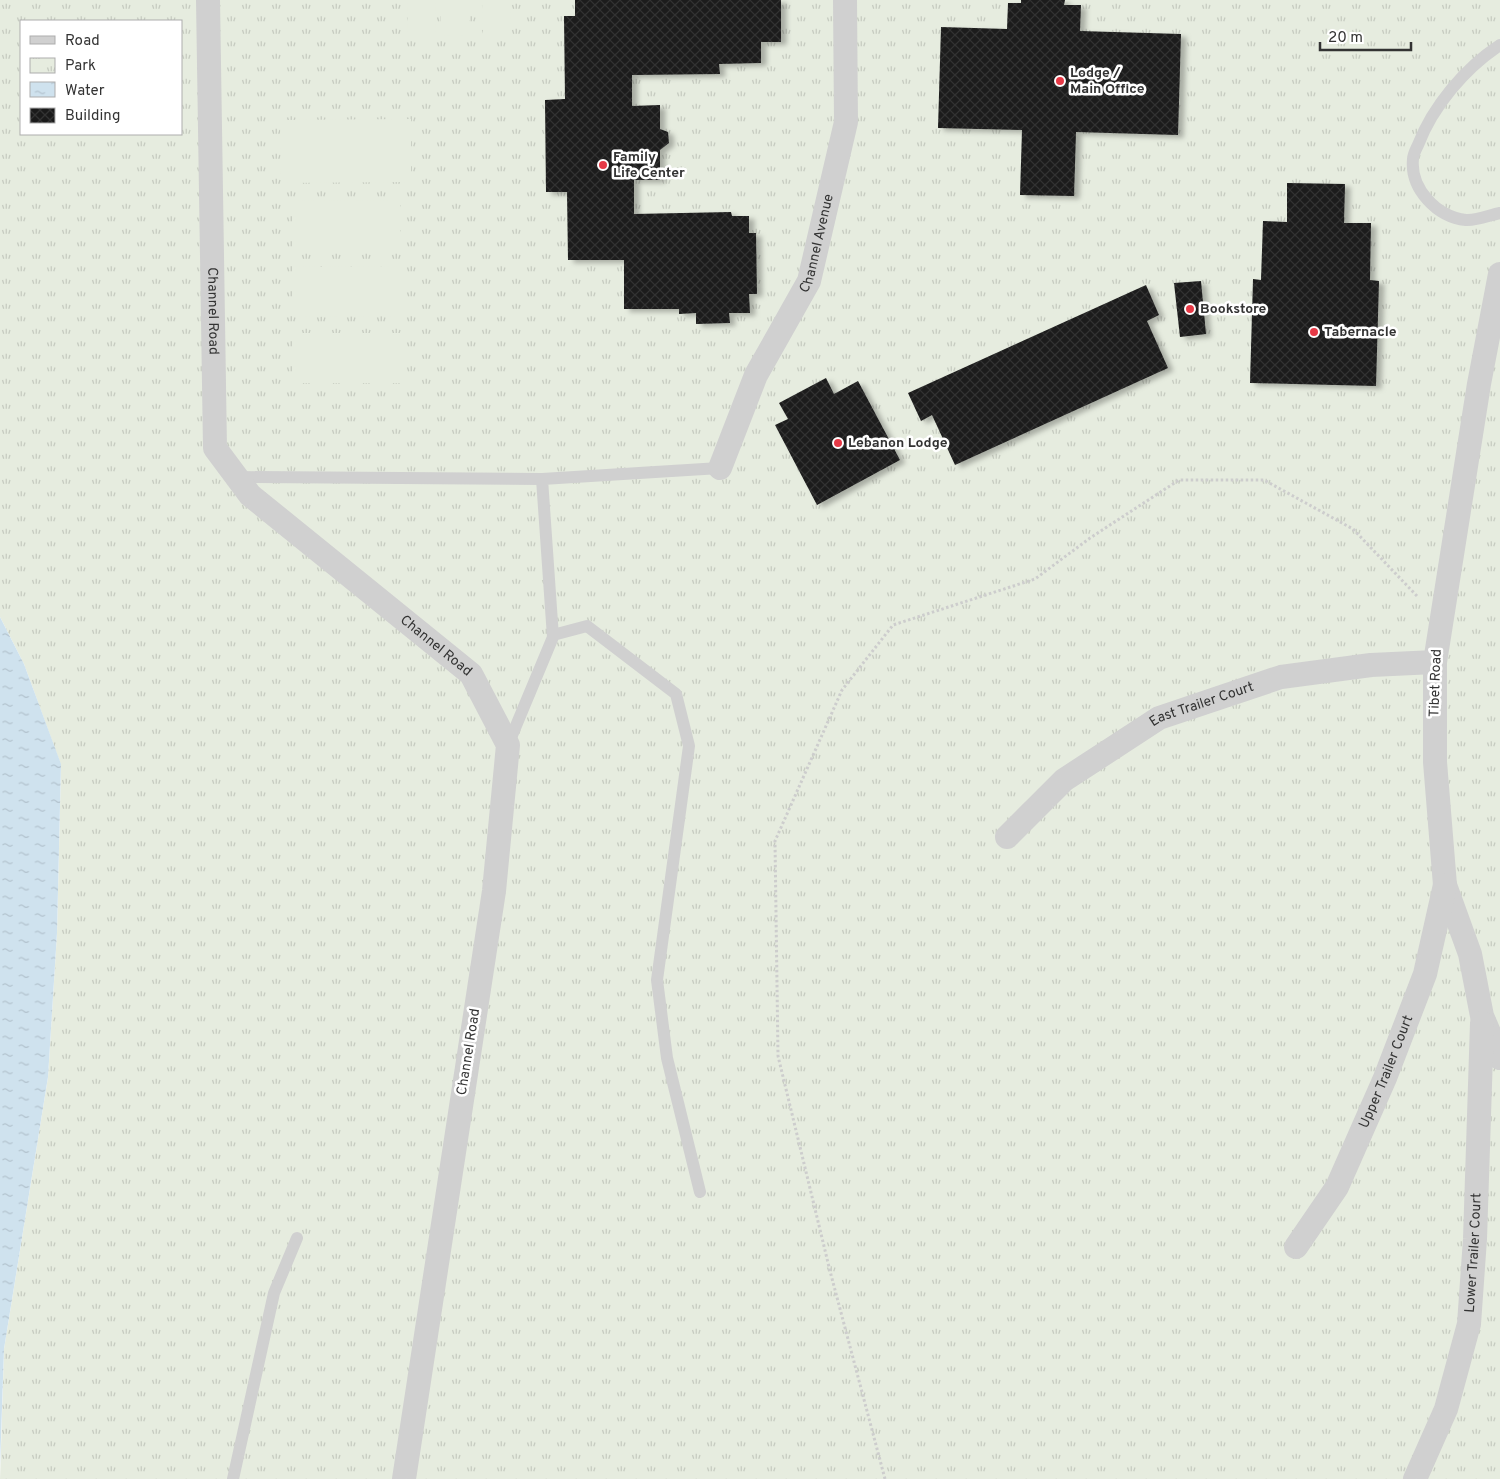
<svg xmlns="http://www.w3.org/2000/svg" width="1500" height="1479" font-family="Overpass,sans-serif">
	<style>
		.park { fill: url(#park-tufts); fill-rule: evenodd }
		.garden { fill: #e6ecdf }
		.water { fill: url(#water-ripples) }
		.building { fill: url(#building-cross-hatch); filter: url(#shadow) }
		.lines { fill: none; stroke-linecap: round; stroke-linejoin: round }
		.path { stroke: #cdcdcd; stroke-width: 3; stroke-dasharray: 2.5 2.5; stroke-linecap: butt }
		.service { stroke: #d0d0d0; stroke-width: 12 }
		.minor { stroke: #d0d0d0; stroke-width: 24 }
		.poi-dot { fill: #e63946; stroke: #fff; stroke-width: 2 }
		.labels { text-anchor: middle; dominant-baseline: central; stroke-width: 5; stroke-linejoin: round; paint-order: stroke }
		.poi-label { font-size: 14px; font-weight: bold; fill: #333; stroke: #fff; text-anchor: start }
		.street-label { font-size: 14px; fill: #333; stroke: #fff }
	</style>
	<defs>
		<pattern id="park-tufts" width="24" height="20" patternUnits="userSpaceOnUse" patternTransform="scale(1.25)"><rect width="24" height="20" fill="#e6ecdf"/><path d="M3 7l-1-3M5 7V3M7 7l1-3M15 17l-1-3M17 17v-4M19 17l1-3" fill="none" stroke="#c6cbc0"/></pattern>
		<pattern id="water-ripples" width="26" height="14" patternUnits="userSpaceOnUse" patternTransform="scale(1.25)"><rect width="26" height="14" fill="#cfe2ee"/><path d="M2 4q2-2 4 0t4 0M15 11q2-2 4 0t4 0" fill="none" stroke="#b2c2cd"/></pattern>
		<pattern id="building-cross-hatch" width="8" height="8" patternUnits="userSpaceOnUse" patternTransform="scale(1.25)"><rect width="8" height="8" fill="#1a1a1a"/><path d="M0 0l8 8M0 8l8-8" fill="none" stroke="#333"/></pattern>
		<filter id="shadow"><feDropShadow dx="5.5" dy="3" stdDeviation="2.5" flood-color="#0004"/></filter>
	</defs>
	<rect width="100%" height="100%" fill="#fff"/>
	<path class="park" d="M0,0H1500V1479H0L4,1349L48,1077L57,933L61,765L24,664L0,617ZM21,21H181V134H21Z"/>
	<path class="garden" d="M407,0H435L436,35H408Z
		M441,0H469V35L441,36Z
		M482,0H510L511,36H483Z
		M411,119V182L281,183L280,120Z
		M400,200V250H292V201Z
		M401,266V316L293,317V267Z
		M293,333H401V383H293Z"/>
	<path class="water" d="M0,617L24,664L61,764L57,933L48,1077L4,1349L0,1467Z"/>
	<path class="building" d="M575,0H781V42H761V63L719,64L720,74L632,75V106L660,105V129L668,132L669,143L660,150V180H634V214L731,212L732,216H749V233H756L757,294H749L750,313H729L730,323L696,324V313L679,314V309H624V260H568L567,192H546L545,100L565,99L564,16H575Z
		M1021,0H1065L1064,5H1081L1080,31L1181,34L1178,135L1076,132L1074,196L1020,195L1022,130L938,128L941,27L1007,29L1008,3H1021Z
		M1287,183L1345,184L1344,223H1371L1370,280L1379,281L1376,386L1250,383L1253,279L1261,280L1263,221L1287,222Z
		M1201,281L1206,334L1180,337L1174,283Z
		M1146,285L1159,315L1147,321L1168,368L955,465L932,415L921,421L908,393Z
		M826,378L834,394L858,381L900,460L817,505L775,425L788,419L779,403Z"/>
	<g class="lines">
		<path class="path" d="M885,1479L830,1271L778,1056L775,841L842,690L893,625L1035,579L1090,538L1179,480H1264L1353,529L1417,596"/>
		<path class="service" d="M1500,45C1465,68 1433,106 1418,145C1416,149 1413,155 1413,159C1410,189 1437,217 1466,220C1476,221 1490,215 1500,213
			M236,477L542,479L553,637L508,745
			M542,479L720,468
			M553,635L587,626L676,694L689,746L657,980L667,1058L700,1192
			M233,1479L274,1293L297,1238"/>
		<g class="minor">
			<path id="s1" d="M208,0L215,448L250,495L471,674L508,745L494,891L404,1479"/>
			<path d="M1500,274L1479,384L1435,662V762L1445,885L1470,954L1482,1016L1500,1058"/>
			<path id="s2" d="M720,468L756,375L809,281L846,122L845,0"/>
			<path id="s3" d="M1007,837L1064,780L1159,718L1281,677L1371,665L1435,662"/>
			<path id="s4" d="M1296,1247L1337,1187L1385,1078L1425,974L1445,885"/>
			<path id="s5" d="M1415,1479L1446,1409L1469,1324L1475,1239L1482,1023"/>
		</g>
	</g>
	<g class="poi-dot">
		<circle cx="1060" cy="81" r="5"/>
		<circle cx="603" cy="165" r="5"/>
		<circle cx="1190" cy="309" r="5"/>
		<circle cx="1314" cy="332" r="5"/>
		<circle cx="838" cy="443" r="5"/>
	</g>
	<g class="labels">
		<g class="poi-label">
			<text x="1070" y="73">Lodge /<tspan x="1070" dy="16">Main Office</tspan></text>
			<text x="613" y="157">Family<tspan x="613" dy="16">Life Center</tspan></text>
			<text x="1200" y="309">Bookstore</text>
			<text x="1324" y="332">Tabernacle</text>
			<text x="848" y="443">Lebanon Lodge</text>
		</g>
		<g class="street-label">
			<text stroke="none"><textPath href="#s2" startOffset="246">Channel Avenue</textPath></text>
			<text stroke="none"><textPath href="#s1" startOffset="311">Channel Road</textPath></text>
			<text stroke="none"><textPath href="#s1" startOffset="746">Channel Road</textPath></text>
			<text transform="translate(1436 683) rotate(-88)">Tibet Road</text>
			<text stroke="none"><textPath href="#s3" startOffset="239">East Trailer Court</textPath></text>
			<text transform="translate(469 1052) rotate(-81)">Channel Road</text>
			<text stroke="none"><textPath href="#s4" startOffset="198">Upper Trailer Court</textPath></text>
			<text stroke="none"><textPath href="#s5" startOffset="236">Lower Trailer Court</textPath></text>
		</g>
	</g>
	<rect x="20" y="20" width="162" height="115" fill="#ffffff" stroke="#adadad"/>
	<rect x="30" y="36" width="25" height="8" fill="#d0d0d0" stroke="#adadad"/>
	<text x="65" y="45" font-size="15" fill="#333333">Road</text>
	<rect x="30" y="58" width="25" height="15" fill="url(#park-tufts)" stroke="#adadad"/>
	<text x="65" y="70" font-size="15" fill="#333333">Park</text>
	<rect x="30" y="82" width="25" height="15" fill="url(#water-ripples)" stroke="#adadad"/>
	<text x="65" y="95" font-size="15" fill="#333333">Water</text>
	<rect x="30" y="108" width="25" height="15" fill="url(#building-cross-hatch)" stroke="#adadad"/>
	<text x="65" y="120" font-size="15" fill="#333333">Building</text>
	<path d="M1320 42v8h91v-8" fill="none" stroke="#333333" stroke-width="2.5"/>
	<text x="1328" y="42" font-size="15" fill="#333333" stroke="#ffffff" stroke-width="4" paint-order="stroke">20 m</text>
</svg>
